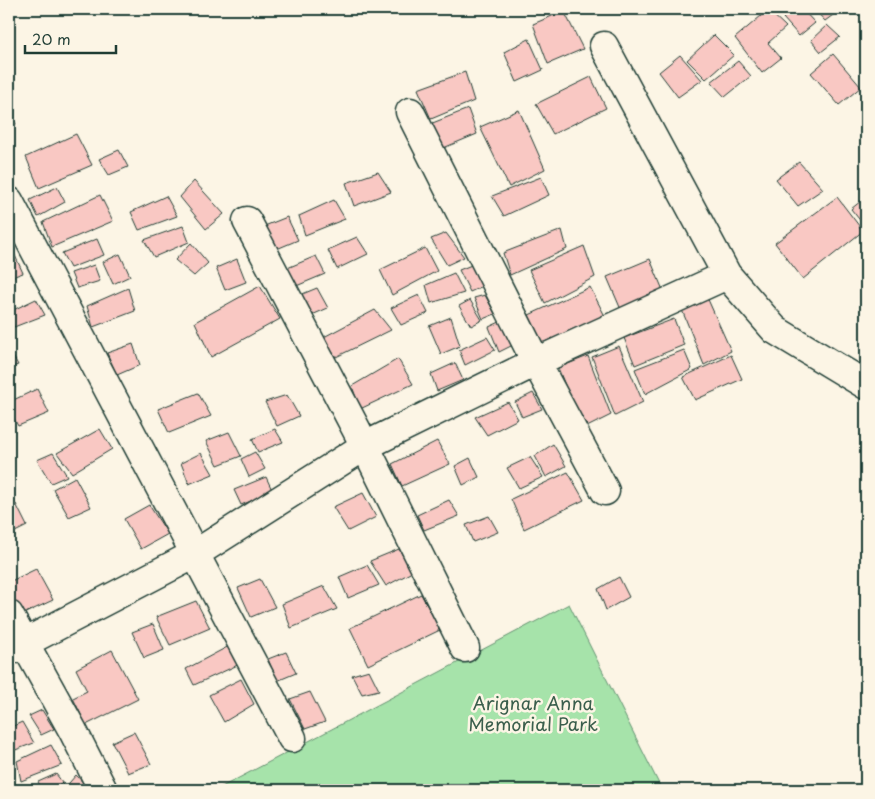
<svg xmlns="http://www.w3.org/2000/svg" width="875" height="799" font-family="'Playpen Sans',sans-serif">
	<style>
		.green { fill: #a6e3aa; stroke: #62906f }
		.building { fill: #f9c8c3; stroke: #1f3d34 }
		.lines { fill: none; stroke-linecap: round; stroke-linejoin: round }
		.minor-casing { stroke: #1f3d34; stroke-width: 31 }
		.minor { stroke: #fcf5e5; stroke-width: 28 }
		.labels { text-anchor: middle; dominant-baseline: central; stroke-width: 5; stroke-linejoin: round; paint-order: stroke }
		.park-label { font-size: 18px; fill: #3a5e4c; stroke: #fcf5e5 }
	</style>
	<rect width="100%" height="100%" fill="#fcf5e5"/>
	<filter id="ink" filterUnits="userSpaceOnUse"><feTurbulence type="fractalNoise" baseFrequency=".02" numOctaves="2"/><feDisplacementMap in="SourceGraphic" scale="10" xChannelSelector="R" yChannelSelector="G"/><feConvolveMatrix kernelMatrix="1 2 1 2 8 2 1 2 1" color-interpolation-filters="sRGB"/></filter>
	<g filter="url(#ink)">
		<path class="green" d="M569,604L662,790H216Z"/>
		<path class="building" d="M794,9H802L815,23L799,36L783,18Z
			M814,9H841L825,21Z
			M856,9H866V19Z
			M768,10L786,27L768,43L781,58L762,73L735,38Z
			M564,11L583,49L548,64L533,24Z
			M827,25L840,37L821,52L811,40Z
			M714,35L734,55L706,79L687,60Z
			M529,39L543,70L517,82L504,52Z
			M833,54L861,87L839,105L811,73Z
			M680,55L702,80L678,97L659,72Z
			M738,61L751,76L725,97L711,82Z
			M465,72L474,101L431,119L418,89Z
			M591,77L606,108L553,134L536,104Z
			M468,109L477,134L441,149L430,124Z
			M519,110L545,169L509,187L480,127Z
			M9,113L16,124L9,129Z
			M76,134L92,165L39,188L26,157Z
			M119,150L128,167L109,175L99,159Z
			M799,162L823,189L798,206L776,179Z
			M378,172L391,192L354,206L346,183Z
			M541,177L549,195L504,216L492,196Z
			M194,181L224,214L206,229L180,197Z
			M57,187L65,202L38,217L30,200Z
			M100,195L113,221L52,247L43,222Z
			M166,196L177,216L139,230L131,212Z
			M837,197L863,231L803,279L775,243Z
			M866,197V221L863,224L851,209Z
			M334,200L345,219L305,235L299,216Z
			M287,217L298,240L272,251L262,227Z
			M183,226L189,242L154,257L144,240Z
			M562,230L567,249L510,275L503,253Z
			M446,233L464,257L447,265L431,239Z
			M357,237L368,254L337,269L328,250Z
			M97,239L104,255L70,268L62,253Z
			M191,243L208,263L194,276L175,260Z
			M584,246L595,277L545,303L529,270Z
			M425,248L437,271L392,295L380,270Z
			M12,249L23,273L9,278V250Z
			M120,254L130,276L113,284L103,262Z
			M316,256L325,274L294,287L285,269Z
			M237,259L246,282L225,290L216,268Z
			M650,259L665,295L622,312L607,277Z
			M474,264L485,285L470,292L459,270Z
			M94,265L100,281L77,288L71,273Z
			M454,273L464,293L431,303L426,285Z
			M260,286L280,319L211,357L195,322Z
			M590,287L605,316L542,343L529,315Z
			M128,288L135,311L93,327L87,306Z
			M317,288L328,308L312,315L300,295Z
			M419,295L428,313L401,325L391,308Z
			M485,295L495,314L483,319L474,298Z
			M706,295L731,351L704,365L680,305Z
			M36,299L45,315L14,327L9,317V312Z
			M470,300L482,320L471,326L459,306Z
			M375,310L391,330L336,357L322,338Z
			M451,317L460,346L441,354L429,326Z
			M674,319L684,345L635,365L624,338Z
			M502,321L513,345L499,352L489,327Z
			M487,337L495,350L465,365L459,350Z
			M133,344L140,365L117,375L107,353Z
			M619,346L643,402L615,416L592,357Z
			M9,349L18,365L9,368Z
			M684,350L692,369L645,394L635,369Z
			M731,355L742,379L695,400L683,377Z
			M588,356L611,415L583,429L558,368Z
			M398,359L413,384L360,409L352,386Z
			M455,363L463,380L437,391L431,374Z
			M37,389L49,413L18,426L9,410V402Z
			M198,393L211,416L169,433L158,409Z
			M533,393L542,409L522,417L515,402Z
			M287,395L299,416L277,426L265,402Z
			M508,402L518,419L487,435L475,417Z
			M100,429L112,449L72,473L57,453Z
			M275,429L283,442L258,452L252,439Z
			M229,432L241,456L218,465L206,441Z
			M437,441L450,464L402,486L392,464Z
			M553,444L566,466L546,477L535,456Z
			M255,452L265,469L249,477L241,459Z
			M53,453L67,476L51,483L37,460Z
			M201,453L213,474L189,484L181,463Z
			M530,457L543,477L519,488L507,468Z
			M470,458L479,477L463,485L455,466Z
			M568,472L584,500L524,529L511,499Z
			M75,477L91,507L69,517L53,489Z
			M266,477L273,492L241,505L234,490Z
			M363,493L376,517L348,531L333,507Z
			M449,500L459,516L424,530L417,515Z
			M16,504L27,526L9,535V507Z
			M149,505L168,534L141,549L124,519Z
			M489,516L498,532L473,542L466,525Z
			M399,549L412,572L386,586L370,561Z
			M367,565L379,585L348,598L339,577Z
			M36,569L53,600L19,616L9,595V582Z
			M619,577L629,597L606,610L598,589Z
			M260,579L275,607L251,617L238,588Z
			M324,586L337,609L291,628L282,604Z
			M421,594L440,630L368,665L350,628Z
			M196,601L210,628L170,645L156,617Z
			M153,624L164,650L144,658L132,632Z
			M231,645L242,663L194,685L186,669Z
			M112,650L138,699L86,725L73,698L87,691L76,669Z
			M286,652L296,673L277,681L268,659Z
			M369,670L379,690L362,694L352,675Z
			M241,679L254,704L224,722L209,695Z
			M310,692L325,722L305,729L290,699Z
			M42,710L54,729L41,735L29,716Z
			M22,722L34,743L10,752L9,728Z
			M134,732L151,764L128,773L112,742Z
			M51,745L62,765L21,781L17,761Z
			M56,774L63,783L43,790L38,782Z
			M76,775L90,790H63Z"/>
		<g class="lines">
			<g class="minor-casing">
				<path id="minor" d="M604,46L727,275L775,330L866,385
					M410,112L536,362L605,491
					M9,201L292,738
					M247,221L365,446L465,648
					M9,615L73,731L103,790
					M9,651L195,554L365,446L536,362L727,275"/>
			</g>
			<use href="#minor" class="minor"/>
		</g>
	</g>
	<g class="labels">
		<g class="park-label">
			<text x="533" y="702">Arignar Anna<tspan x="533" dy="21">Memorial Park</tspan></text>
		</g>
	</g>
	<rect width="875" height="799" fill="none" stroke="#fcf5e5" stroke-width="30"/>
	<rect x="15" y="15" width="845" height="769" fill="none" stroke="#1f3d34" stroke-width="2" filter="url(#ink)"/>
	<path d="M25 45v8h91v-8" fill="none" stroke="#1f3d34" stroke-width="2.5"/>
	<text x="32" y="45" font-size="15" fill="#1f3d34" stroke="#fcf5e5" stroke-width="4" paint-order="stroke">20 m</text>
</svg>
